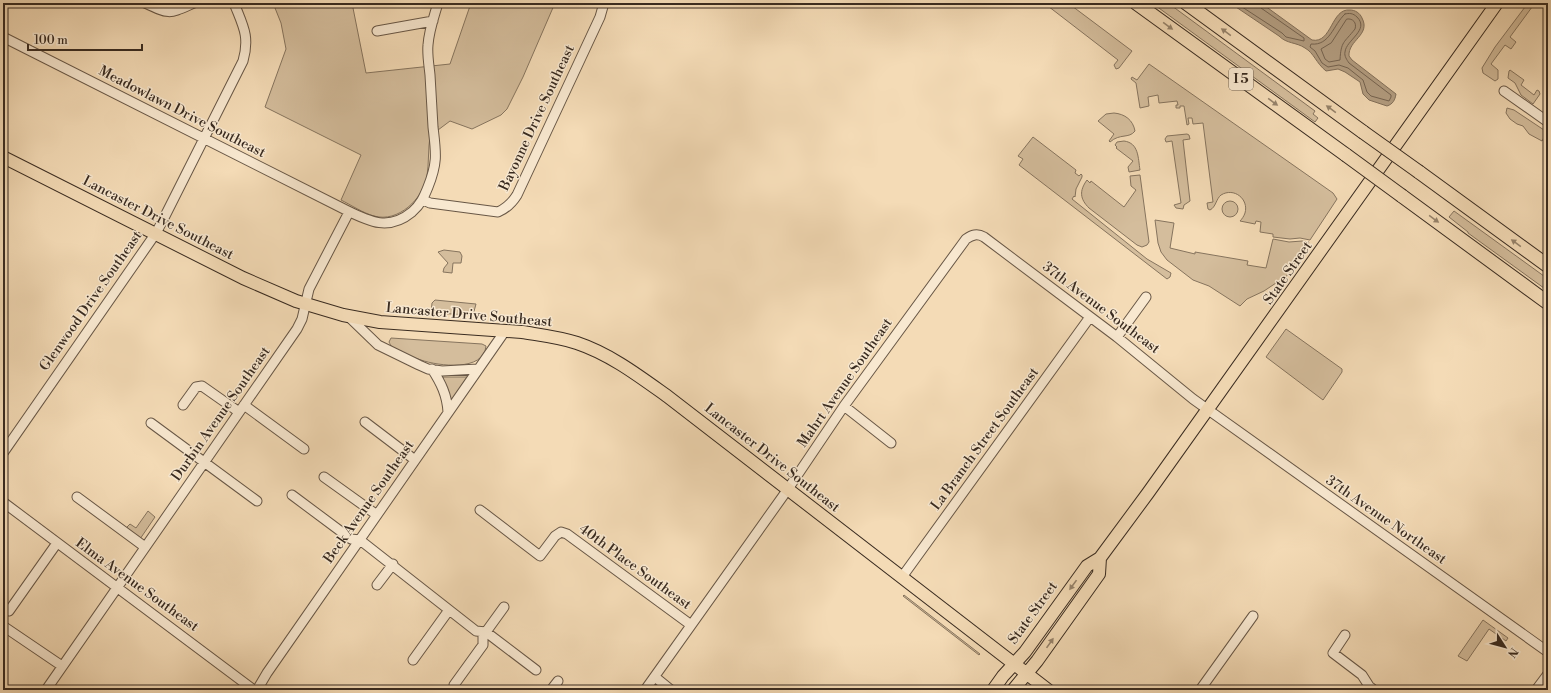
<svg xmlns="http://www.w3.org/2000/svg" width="1551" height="693" font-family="'Libre Bodoni',serif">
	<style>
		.green { fill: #d4bd9c; stroke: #86745e }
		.water { fill: #b49f83; stroke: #83715b }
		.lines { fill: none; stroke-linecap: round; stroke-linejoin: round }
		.shore { stroke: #766552; stroke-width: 1 }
		.minor-casing { stroke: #685746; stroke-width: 11 }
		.major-casing { stroke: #392b20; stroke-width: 14 }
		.highway-casing { stroke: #392b20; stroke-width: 15 }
		.minor { stroke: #f8e8d0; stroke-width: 9 }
		.major { stroke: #f4dbb6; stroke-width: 12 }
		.highway { stroke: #f4dbb6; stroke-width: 13 }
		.highway-bridge-casing { stroke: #392b20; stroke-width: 15; stroke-linecap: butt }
		.highway-bridge { stroke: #f4dbb6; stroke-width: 13 }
		.oneway { fill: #96836b }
		.labels { text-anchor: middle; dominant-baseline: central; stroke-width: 3; stroke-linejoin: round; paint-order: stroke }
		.shield { fill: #f8e8d0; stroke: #726455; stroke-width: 1 }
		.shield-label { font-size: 13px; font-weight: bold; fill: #392b20 }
		.street-label { font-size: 14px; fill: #392b20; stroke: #f8e8d0 }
	</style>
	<rect width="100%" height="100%" fill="#f4dbb6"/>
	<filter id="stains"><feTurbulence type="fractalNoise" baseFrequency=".005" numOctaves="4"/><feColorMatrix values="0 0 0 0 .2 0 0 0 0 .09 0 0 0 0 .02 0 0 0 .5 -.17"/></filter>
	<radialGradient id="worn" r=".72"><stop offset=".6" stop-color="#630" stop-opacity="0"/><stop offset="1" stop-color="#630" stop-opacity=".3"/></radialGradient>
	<path class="green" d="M273,3H352L366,73L450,64L471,3H555L523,77L507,109L501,115L472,129L450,121L430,136C428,149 429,163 427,176C423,199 398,223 374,216C363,213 351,205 341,200L361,155L265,107L286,49L281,23Z
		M1044,3H1068L1132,51L1119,68L1116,69L1114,65L1118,60Z
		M1152,3H1168L1315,111L1313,114L1318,118L1315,122Z
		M1528,3H1535L1510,37L1516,42L1511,49L1505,45L1491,64L1498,70V79L1495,81L1483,73L1482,68L1495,47Z
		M1149,64L1333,193L1337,199L1310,240L1300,238L1290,239L1273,237V234L1260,232L1261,222L1256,221L1255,224L1240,221C1242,219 1244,216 1245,213C1249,199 1234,187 1221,195C1216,199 1216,207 1210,210L1208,209L1207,203L1213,202L1203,123L1193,124L1192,118H1188L1189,124L1187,125L1184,106H1180V108H1176V105H1178L1177,101L1159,103L1158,95L1148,97L1149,106L1140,108L1136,83L1131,79L1132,77L1137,80Z
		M1510,70L1524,80L1521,85L1534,95L1537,90L1539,91L1540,94L1533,104L1521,95L1515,83L1508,78L1509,71Z
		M1507,108L1514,110L1547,132L1542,141L1529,134L1523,126L1517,124L1510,119L1506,113Z
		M1114,113C1125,114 1133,120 1135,131C1129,139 1120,133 1110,142L1109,141L1114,134L1098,121L1106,114Z
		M1187,134L1189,135L1190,139L1183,140L1190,201L1184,205L1183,209L1176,208L1174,205L1181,203L1172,141L1166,142L1165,139L1167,136Z
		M1033,137L1076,170L1075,173L1079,176L1081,174L1082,175V177L1076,189L1075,197L1074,196L1072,199L1147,259L1171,273L1170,277L1167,279L1019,165L1023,159L1018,156Z
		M1124,141C1139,143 1138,158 1140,170L1129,172L1128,167L1133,161L1116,148L1117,147L1115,145L1117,142Z
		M1140,175L1149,242L1147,245L1142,247L1137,245L1089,208C1080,199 1079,191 1087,180L1090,183L1091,181L1124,207L1136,190L1131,186L1130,176Z
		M1222 209a8 8 0 1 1 16 0a8 8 0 1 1-16 0Z
		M1454,211L1548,279V291L1468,233V232L1449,217Z
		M1155,220L1174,223L1170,248L1195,254V252L1248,261L1247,265L1266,268L1273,239L1289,242L1302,241L1309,242L1282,283H1276L1264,291L1247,299L1240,306L1209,286L1193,280L1167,260L1161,252L1158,243Z
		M444,250L460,252L462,256L461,263H453L452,273L443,272L444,268L448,263L438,252Z
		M435,300L476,304L473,315L431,313L432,303Z
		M1286,329L1342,369V372L1323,400L1266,357Z
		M391,338L482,344L486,346C484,372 438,366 421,360C414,358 407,355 401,351C398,350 394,349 392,347C391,346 390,344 389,342Z
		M443,377H467L451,402C449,393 443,385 443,377Z
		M148,511L155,517L140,539L127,529V527L130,524L136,528Z
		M904,595L980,654L979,655L903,596Z
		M1483,620L1508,638L1506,641L1489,629L1467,661L1458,656Z"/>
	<path class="water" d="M1230,3H1261L1312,40C1332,44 1331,8 1350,10C1355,10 1360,13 1362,18C1371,35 1348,40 1349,56L1352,60L1396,94C1395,100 1393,104 1387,106L1369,100L1363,94L1360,82L1345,72L1338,69L1326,71C1316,63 1314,53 1305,48C1296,42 1287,44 1279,36Z"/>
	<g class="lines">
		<path class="shore" d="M1236,3L1282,33L1286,37L1304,41V38L1261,8L1260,3
			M1345,14C1349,13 1353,13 1357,17C1370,30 1346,40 1345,52C1344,56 1347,60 1349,63L1391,95V97L1389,101L1371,96L1367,92L1363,80L1348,68L1339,65L1328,67L1322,63L1315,51L1310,47L1311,44C1330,46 1333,25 1345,14Z
			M1347,19C1353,18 1357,23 1355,29C1344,43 1341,41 1340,60L1329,62L1325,59L1321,49L1331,43Z"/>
		<g class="minor-casing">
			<path id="minor" d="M145,3C170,15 169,14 194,3
				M377,31L433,21
				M3,37L346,210C370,222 389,231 412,212C421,204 424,197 428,187C438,162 436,153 433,127C432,110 431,92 430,75C429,65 427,54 428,45C429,30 434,17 438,3
				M1504,91L1548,122
				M423,200L430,203L498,212C507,208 512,203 517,195L600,17L604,3
				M349,317L378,345L419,365L428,369L442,371L478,369
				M1117,337L1146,297
				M432,369C441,383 447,395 448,412
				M183,405L196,387L202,386L239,412
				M244,405L304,449
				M844,406L891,443
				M365,422L415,460
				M151,423L257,501
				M3,453L156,233L163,220L243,61C250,36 243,26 234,3
				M324,477L377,515
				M292,495L351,539L360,540L476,631L486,632L536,670
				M77,497L145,547
				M3,502L254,690
				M480,510L540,556L555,536L561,532L567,534L691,625
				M902,577L1090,317
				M377,585L393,564
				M9,611L57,543
				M3,626L62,666
				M1345,635L1333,653L1362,675L1369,686L1374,690
				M413,660L449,610
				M655,677L671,690
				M454,685L480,649L483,645V636L504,607
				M46,690L297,329L302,319L309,289L349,212
				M257,690L267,673L505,331
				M551,690L558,681
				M645,690L788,489L844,406L966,239C972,235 977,233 984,237L1117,337L1193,399L1548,652
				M1200,690L1253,616
				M1536,690L1548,674"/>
		</g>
		<g class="major-casing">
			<path id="major" d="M3,157L243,278L296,301L343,315L380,322L522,332C540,335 559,337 577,343C610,354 639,376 667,396L1048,690
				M993,690L1003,676L1025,652L1087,566L1100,558L1148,493L1497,3
				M1013,690L1037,661L1099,574L1100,558"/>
		</g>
		<g class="highway-casing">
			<path id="highway" d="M1136,3L1346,155
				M1186,3L1363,132
				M1419,172L1548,266
				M1402,196L1548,303"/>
		</g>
		<use href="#minor" class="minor"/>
		<use href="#major" class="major"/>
		<use href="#highway" class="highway"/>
		<g class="highway-bridge-casing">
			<path id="highway-bridge" d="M1363,132L1419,172
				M1346,155L1402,196"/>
		</g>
		<use href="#highway-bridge" class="highway-bridge"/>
	</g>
	<defs><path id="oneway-solid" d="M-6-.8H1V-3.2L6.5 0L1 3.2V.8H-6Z"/></defs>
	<g class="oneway">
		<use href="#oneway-solid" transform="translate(1168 26) rotate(36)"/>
		<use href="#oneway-solid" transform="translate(1226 32) rotate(-144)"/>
		<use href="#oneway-solid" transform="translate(1273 102) rotate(36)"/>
		<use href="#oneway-solid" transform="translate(1331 109) rotate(-144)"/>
		<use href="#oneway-solid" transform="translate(1434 219) rotate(36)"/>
		<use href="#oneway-solid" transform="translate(1516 243) rotate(-144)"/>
		<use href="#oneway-solid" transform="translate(1073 585) rotate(126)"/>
		<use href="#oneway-solid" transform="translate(1050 643) rotate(-55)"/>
	</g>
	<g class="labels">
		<rect class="shield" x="1229" y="68" width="24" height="22" rx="3"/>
		<g class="shield-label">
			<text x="1241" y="79">I 5</text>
		</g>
		<g class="street-label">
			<text transform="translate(182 112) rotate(27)">Meadowlawn Drive Southeast</text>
			<text transform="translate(537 118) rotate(-65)">Bayonne Drive Southeast</text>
			<text transform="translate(158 218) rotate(27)">Lancaster Drive Southeast</text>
			<text transform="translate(1288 273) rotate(-55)">State Street</text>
			<text transform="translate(91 301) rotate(-55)">Glenwood Drive Southeast</text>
			<text transform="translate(1101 308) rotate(37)">37th Avenue Southeast</text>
			<text transform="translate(469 315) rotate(5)">Lancaster Drive Southeast</text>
			<text transform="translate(845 383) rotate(-55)">Mahrt Avenue Southeast</text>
			<text transform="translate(221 414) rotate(-55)">Durbin Avenue Southeast</text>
			<text transform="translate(985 439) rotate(-54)">La Branch Street Southeast</text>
			<text transform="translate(772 458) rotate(38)">Lancaster Drive Southeast</text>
			<text transform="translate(369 502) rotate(-55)">Beck Avenue Southeast</text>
			<text transform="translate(1386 520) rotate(35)">37th Avenue Northeast</text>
			<text transform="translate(635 567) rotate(36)">40th Place Southeast</text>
			<text transform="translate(137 585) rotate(36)">Elma Avenue Southeast</text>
			<text transform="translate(1033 613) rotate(-54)">State Street</text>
		</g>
	</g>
	<rect width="1551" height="693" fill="none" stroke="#f4dbb6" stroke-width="16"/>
	<rect x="4" y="4" width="1543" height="685" fill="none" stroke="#392b20" stroke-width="2"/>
	<rect x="8" y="8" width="1535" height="677" fill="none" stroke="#392b20"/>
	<g transform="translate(1505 647) rotate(126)" stroke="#f8e8d0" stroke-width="3" paint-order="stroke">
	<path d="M0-3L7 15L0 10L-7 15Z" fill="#392b20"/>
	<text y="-6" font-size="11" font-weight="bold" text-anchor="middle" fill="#392b20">N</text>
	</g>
	<path d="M28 44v6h114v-6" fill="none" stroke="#392b20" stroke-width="2"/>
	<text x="34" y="44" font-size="12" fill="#392b20" stroke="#f8e8d0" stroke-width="3" paint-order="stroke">100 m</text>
	<rect width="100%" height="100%" filter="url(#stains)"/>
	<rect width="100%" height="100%" fill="url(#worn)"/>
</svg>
